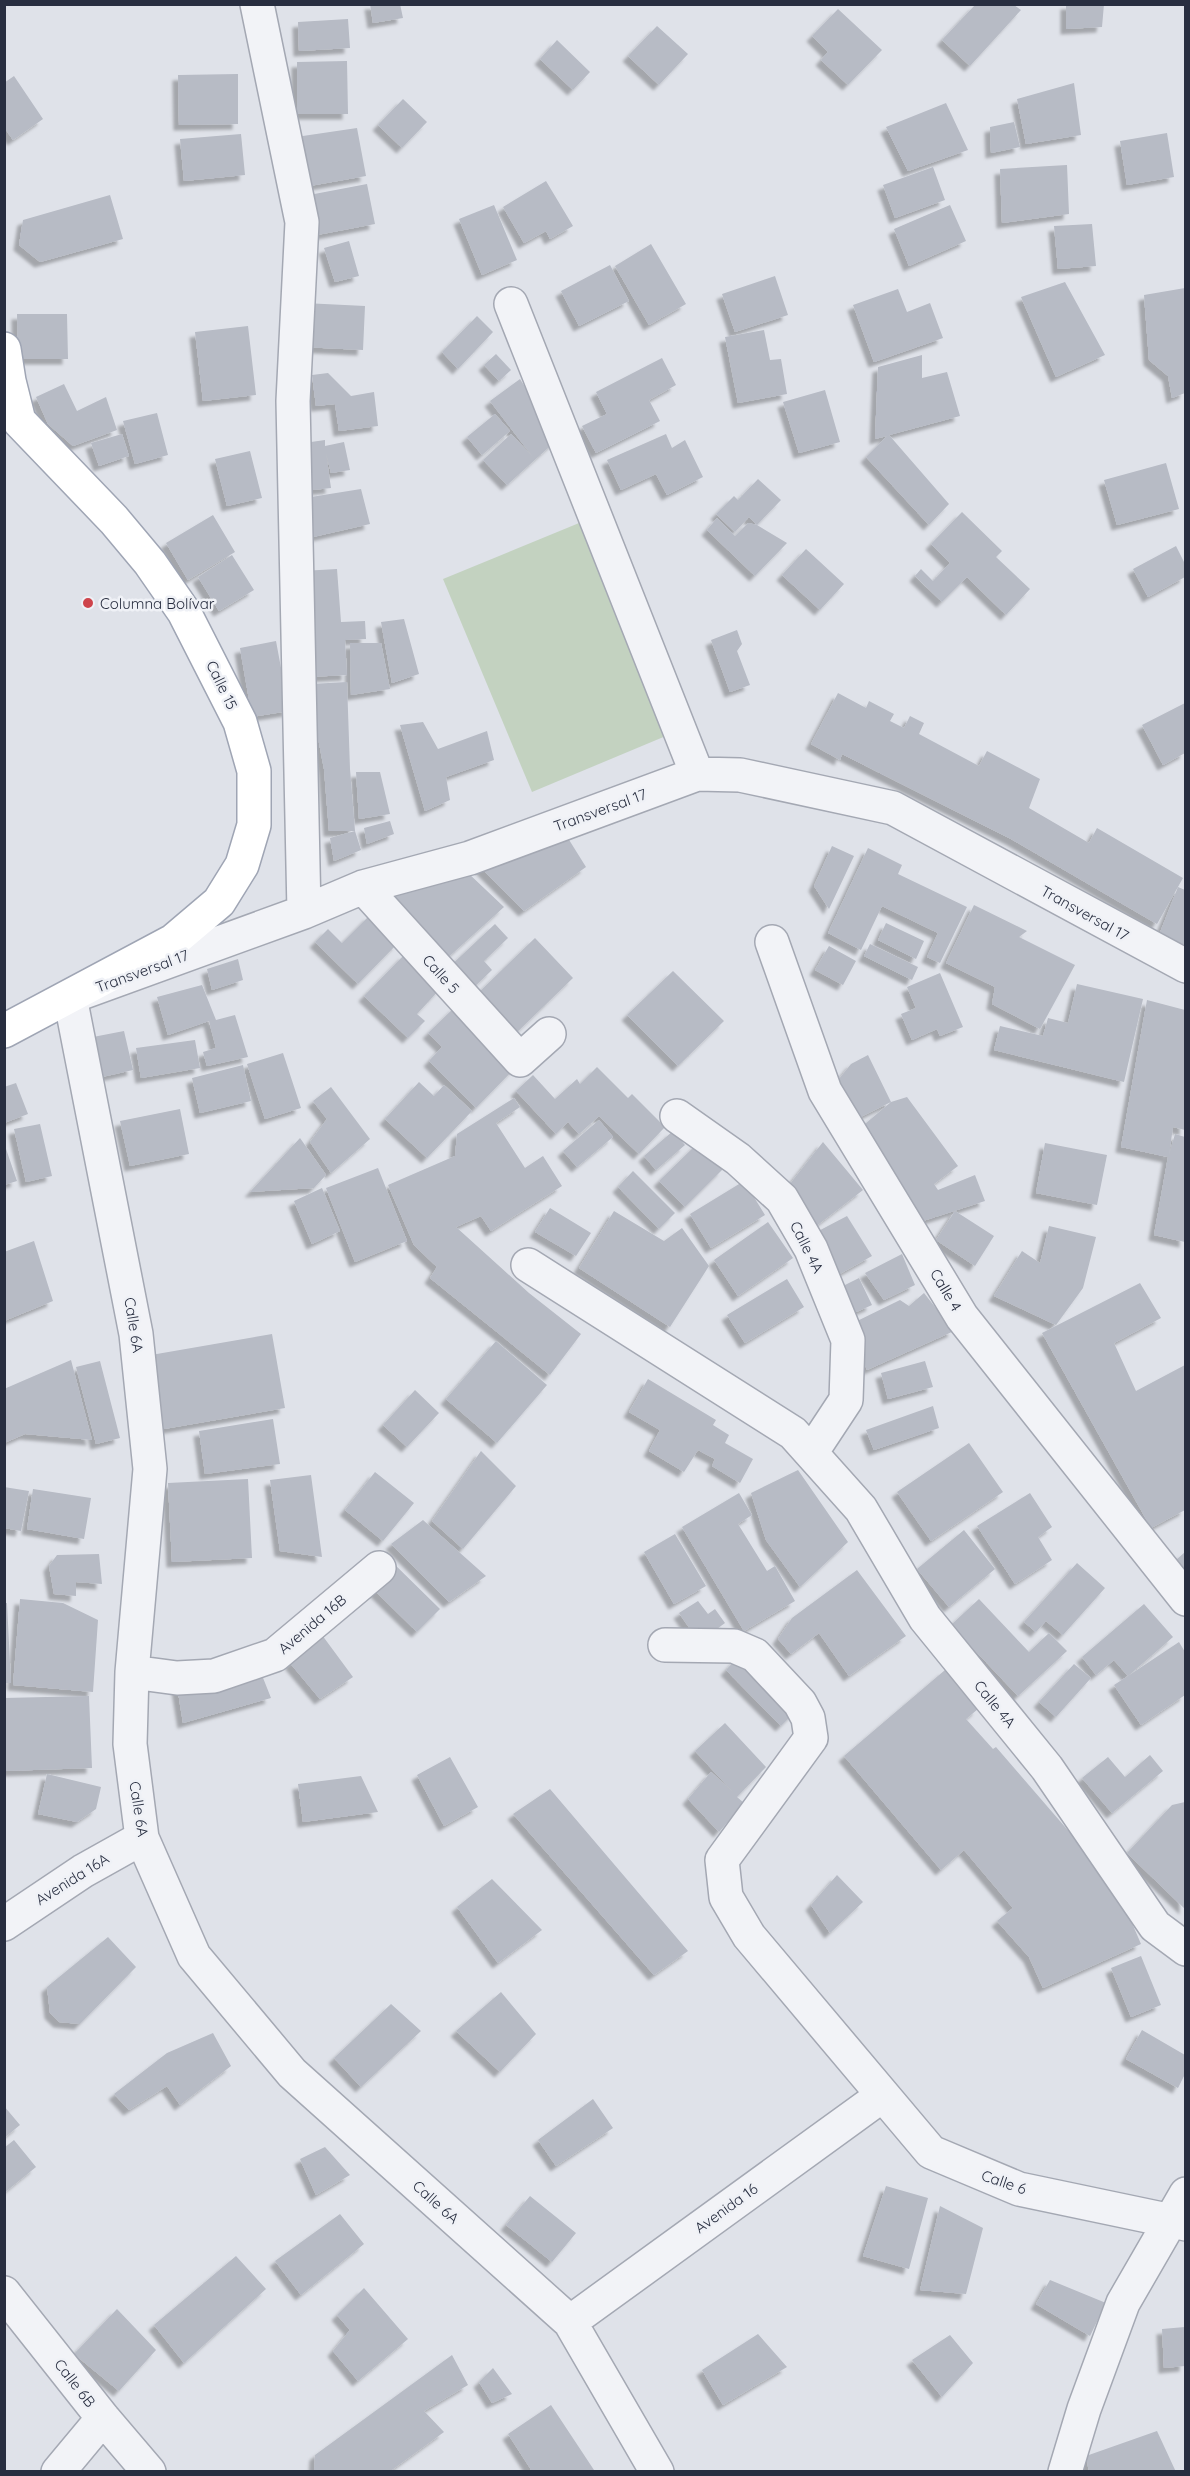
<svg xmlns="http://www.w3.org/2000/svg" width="1190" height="2476" font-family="Quicksand,sans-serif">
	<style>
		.green { fill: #c3d2c0 }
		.building { fill: #b7bbc5; filter: url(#shadow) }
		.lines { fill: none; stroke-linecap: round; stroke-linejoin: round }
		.minor-casing { stroke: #a4a8b3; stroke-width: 36 }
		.major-casing { stroke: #9fa5b4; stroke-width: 36 }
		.minor { stroke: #f2f3f7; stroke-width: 33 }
		.major { stroke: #fff; stroke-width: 33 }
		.poi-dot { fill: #ce444b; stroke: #eff1f6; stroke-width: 2 }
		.labels { text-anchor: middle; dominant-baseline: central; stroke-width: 5; stroke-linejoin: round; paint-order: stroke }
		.poi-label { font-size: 15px; fill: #282e40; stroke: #eff1f6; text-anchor: start }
		.street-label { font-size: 15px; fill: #282e40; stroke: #eff1f6 }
	</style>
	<defs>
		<filter id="shadow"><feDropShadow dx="-5.5" dy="5.5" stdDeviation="1.5" flood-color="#0004"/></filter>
	</defs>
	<rect width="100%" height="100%" fill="#dfe2e9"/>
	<path class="green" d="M584,521L673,733L532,792L443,579Z"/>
	<path class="building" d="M370,4H400L403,18L373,23Z
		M1066,4H1104L1102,27L1066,29Z
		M975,5H1014L1021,10L970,66L942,40Z
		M838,9L882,50L848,85L821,60L828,52L812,36Z
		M348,19L350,48L299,51L298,22Z
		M657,26L688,54L659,85L628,56Z
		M557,40L590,72L573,90L540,59Z
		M347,61L348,114H297V62Z
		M238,74V124L179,125L178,75Z
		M14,76L43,119L13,140L4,127V83Z
		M1074,83L1081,135L1026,144L1017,99Z
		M403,99L427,122L402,148L378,125Z
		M946,103L968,150L908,171L886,127Z
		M1014,122L1020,147L991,153L990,127Z
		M357,128L366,176L304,187L296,137Z
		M1167,133L1174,177L1127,185L1120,141Z
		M241,134L245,175L184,181L180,139Z
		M1067,165L1069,214L1002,223L1000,169Z
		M933,167L945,200L895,218L883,185Z
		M546,181L573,226L550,239L546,231L524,243L503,207Z
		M367,184L375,224L317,235L309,195Z
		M110,195L123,239L40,262L19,245L23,220Z
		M494,205L517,260L482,275L459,219Z
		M950,205L966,241L909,266L894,229Z
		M1092,224L1096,266L1058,269L1054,226Z
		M349,241L359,276L335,282L324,248Z
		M651,244L686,304L649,325L615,266Z
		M610,265L629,301L579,326L561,291Z
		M775,276L788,315L735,332L722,294Z
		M1065,282L1105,355L1056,377L1021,297Z
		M1185,288V393L1172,398L1168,376L1149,360L1144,295Z
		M898,289L907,312L930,303L943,338L874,362L853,305Z
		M304,303L365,306L363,350L302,347Z
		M17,314H67L68,359H18Z
		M477,316L493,332L458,369L442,352Z
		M248,326L256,395L203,401L195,332Z
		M764,330L770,360L781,359L787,394L738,403L725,337Z
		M496,354L511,370L499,381L484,365Z
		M922,355V378L947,372L960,416L889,435L949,504L929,525L866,457L887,436L875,439L878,367Z
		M662,358L676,385L649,400L660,421L596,453L582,426L607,414L596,392Z
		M328,373L351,396L374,392L378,426L339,431L335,404L316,406L312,375Z
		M520,379L558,439L507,485L483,460L511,434L533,457L490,401Z
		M64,384L77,411L106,397L117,430L73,446L48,424L36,397Z
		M825,390L840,442L799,453L783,402Z
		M157,413L168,455L135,464L123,421Z
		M495,414L510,431L482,455L467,437Z
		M122,434L129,456L99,466L91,443Z
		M666,434L672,448L685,440L703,477L667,495L656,474L621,490L607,460Z
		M325,440V446L344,442L350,470L331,473L326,453L331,488L303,491L297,444Z
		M250,451L262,498L227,506L215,459Z
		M1166,463L1179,509L1117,525L1104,480Z
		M758,479L781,500L757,525L787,543L755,576L707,530L717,518L735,536L748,523L757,525L749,517L735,532L716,514L734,496L738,500Z
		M361,489L370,524L313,537L311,497Z
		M962,512L1002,551L996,557L1030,589L1006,615L967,577L942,602L915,576L921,569L933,581L950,563L931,544Z
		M213,515L235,552L188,580L166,543Z
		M1176,546L1185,564V577L1148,597L1133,569Z
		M806,549L844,584L820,610L782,575Z
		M232,555L254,590L219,611L198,577Z
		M337,569L341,622L365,621L366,639L345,640L347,675L309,677L302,571Z
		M404,619L419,674L392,683L381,622Z
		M737,630L742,644L737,651L750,685L730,692L711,640Z
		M276,641L289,711L252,717L240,648Z
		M350,643H381L390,689L351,695Z
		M347,682L350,769L355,831H329L324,769L314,717L311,684Z
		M838,693L866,708L869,701L894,714L890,721L904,728L910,716L924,723L919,734L979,766L987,751L1040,779L1029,808L1089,843L1097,828L1183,878L1157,924L1011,839L842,754L840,760L811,744Z
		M1185,703V753L1163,765L1142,725Z
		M423,722L438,749L487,731L494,760L446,777L450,800L425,811L400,725Z
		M356,772H380L390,814L359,819Z
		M390,821L394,834L367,844L364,828Z
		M355,831L361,850L334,861L330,838Z
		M566,835L586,867L524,911L477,864Z
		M832,846L854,856L829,909L814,886Z
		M868,848L902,865L898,874L967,907L940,963L927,957L938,933L882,906L861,950L828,933Z
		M466,871L504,907L443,962L391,897Z
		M1178,887L1185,890V945L1159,935Z
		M974,905L1027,931L1019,937L1075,965L1040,1029L992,1004L995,987L946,963Z
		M370,915L398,943L358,984L315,942L328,929L342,943Z
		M886,923L924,941L916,959L878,940Z
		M495,924L508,938L484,961L492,970L468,993L446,970Z
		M535,938L573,978L510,1039L472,999Z
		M870,944L918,967L912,980L864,956Z
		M829,946L856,961L843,985L815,970Z
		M405,954L441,988L417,1014L425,1021L408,1038L364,996Z
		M238,959L243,980L212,990L207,969Z
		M673,971L724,1021L678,1066L627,1015Z
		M940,973L963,1027L940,1036L937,1029L912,1040L901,1014L916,1008L907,987Z
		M1077,984L1143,999L1124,1082L994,1050L1000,1026L1043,1036L1048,1018L1068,1023Z
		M202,985L216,1020L235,1015L248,1057L207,1066L203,1052L216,1048L209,1021L168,1035L157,997Z
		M1147,1000L1185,1010V1130L1173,1127L1169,1155L1175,1134L1185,1137V1242L1154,1235L1168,1157L1121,1147Z
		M456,1006L517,1066L476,1108L429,1061L442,1047L428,1033Z
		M124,1031L133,1070L102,1077L93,1037Z
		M195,1040L200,1068L141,1078L136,1048Z
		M283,1053L301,1108L265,1119L247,1064Z
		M868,1055L891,1102L907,1097L958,1166L934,1184L938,1190L975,1175L985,1201L923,1221L913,1201L903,1209L852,1135L891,1102L838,1128L823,1099L851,1064Z
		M243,1065L251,1101L200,1113L192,1078Z
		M597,1067L628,1098L632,1094L665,1127L639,1154L599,1116L579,1134L568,1122L556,1134L516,1091L533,1075L555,1099L577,1079L580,1084Z
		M419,1082L434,1096L444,1085L472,1111L427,1158L385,1119Z
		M16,1083L28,1114L4,1123V1087Z
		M331,1087L370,1139L331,1173L310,1142L327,1119L313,1101Z
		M514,1098L520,1107L496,1123L525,1168L543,1156L562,1186L491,1231L481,1216L456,1227L529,1293L581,1334L550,1375L430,1278L437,1267L414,1245L388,1185L455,1156L457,1134Z
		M180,1109L189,1154L130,1166L120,1121Z
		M599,1120L613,1137L577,1167L563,1151Z
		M40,1124L52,1176L26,1182L14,1129Z
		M673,1131L685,1145L656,1170L644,1156Z
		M300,1138L326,1175L314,1188L250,1192Z
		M823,1142L863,1190L815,1227L786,1189Z
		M4,1143L17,1181L4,1185Z
		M698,1143L723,1169L685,1207L659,1181Z
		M1045,1143L1107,1155L1097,1205L1036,1193Z
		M378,1168L407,1241L355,1262L326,1188Z
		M633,1171L675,1213L659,1229L618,1187Z
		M744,1181L765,1215L711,1248L690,1214Z
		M322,1188L340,1231L312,1244L294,1201Z
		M550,1208L591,1233L576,1256L535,1232Z
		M614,1211L664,1241L682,1228L709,1266L670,1327L579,1268Z
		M955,1211L994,1236L975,1266L936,1240Z
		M847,1216L872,1256L836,1276L807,1237Z
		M768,1222L793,1258L738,1296L714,1260Z
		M1049,1226L1096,1237L1083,1288L1056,1325L994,1296L1022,1251L1040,1263Z
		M34,1241L53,1301L4,1321V1252Z
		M902,1254L915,1285L884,1300L865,1273Z
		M859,1278L872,1305L854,1313L841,1287Z
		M787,1279L804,1307L745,1343L727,1315Z
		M1140,1283L1161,1318L1114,1343L1136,1391L1185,1365V1510L1151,1528L1042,1333Z
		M924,1293L954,1331L867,1370L849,1325L900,1300L909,1306Z
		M272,1334L285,1408L164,1429L151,1355Z
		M496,1341L547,1385L497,1443L446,1399Z
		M71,1360L92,1440L25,1434L4,1443V1389Z
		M100,1361L120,1438L96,1444L76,1367Z
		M925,1361L933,1387L888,1399L881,1373Z
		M648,1379L716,1420L713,1425L729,1435L725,1443L753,1459L740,1483L712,1466L715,1459L698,1450L684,1472L649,1451L660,1430L629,1412Z
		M415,1390L439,1413L407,1447L383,1425Z
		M933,1406L939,1428L874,1450L866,1430Z
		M273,1419L280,1464L205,1474L199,1431Z
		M969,1443L1003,1492L931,1541L897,1492Z
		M481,1451L516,1486L463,1549L432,1521Z
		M798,1470L848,1542L800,1587L766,1540L751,1493Z
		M375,1472L414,1503L383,1541L345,1510Z
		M311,1475L322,1557L280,1551L270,1480Z
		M248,1479L252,1558L172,1562L168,1483Z
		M4,1487L29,1491L21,1531L4,1528Z
		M33,1489L91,1498L84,1539L27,1529Z
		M739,1493L752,1515L738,1524L767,1571L775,1566L795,1601L744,1631L682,1527Z
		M1030,1493L1052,1527L1038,1537L1052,1560L1015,1584L977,1526Z
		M423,1520L486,1576L449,1602L391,1544Z
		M964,1530L995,1569L949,1607L917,1569Z
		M675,1534L706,1586L674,1604L644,1552Z
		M1185,1552V1572L1176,1560Z
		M99,1554L102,1584L76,1582V1596L54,1594L49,1566L57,1555Z
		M386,1556L440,1609L417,1632L363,1579Z
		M1077,1563L1105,1588L1063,1635L1046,1621L1036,1632L1024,1622Z
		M857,1570L906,1636L849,1676L819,1633L791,1654L778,1639L792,1618Z
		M20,1599L63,1603L98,1620L93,1692L13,1685Z
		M979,1599L1029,1652L1049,1633L1067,1651L1018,1696L951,1625Z
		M698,1601L708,1614L715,1609L725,1623L699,1642L679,1613Z
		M4,1603H7L11,1683H4Z
		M1144,1604L1173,1637L1128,1676L1179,1642L1185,1652V1695L1141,1725L1114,1685L1128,1676L1114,1660L1096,1675L1082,1657Z
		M322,1635L353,1677L320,1699L290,1663Z
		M252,1650L271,1698L183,1723L174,1668Z
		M743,1652L799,1708L781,1726L726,1670Z
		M1074,1664L1091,1678L1056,1717L1039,1702Z
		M945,1670L978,1709L966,1719L993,1749L996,1747L1116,1886L1141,1944L1043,1988L1029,1957L997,1921L1013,1908L964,1850L941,1870L844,1756Z
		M89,1696L92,1768L4,1771V1698Z
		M725,1723L766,1767L737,1797L744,1803L719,1832L688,1799L711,1772L733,1792L695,1751Z
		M1150,1755L1163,1771L1112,1813L1082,1778L1108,1757L1125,1777Z
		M450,1757L478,1807L444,1826L417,1775Z
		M47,1774L101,1787L96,1809L77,1822L38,1814Z
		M361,1776L378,1812L303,1822L298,1784Z
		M550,1789L688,1951L654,1975L513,1814Z
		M1185,1802V1909L1127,1853L1172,1805Z
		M837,1875L863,1902L830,1933L811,1905Z
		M492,1879L542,1930L498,1963L457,1907Z
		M108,1937L136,1967L80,2024L59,2022L50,2013L47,1987Z
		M1141,1956L1161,2005L1131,2017L1111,1968Z
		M501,1992L536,2034L500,2072L456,2031Z
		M391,2004L421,2031L361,2087L334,2058Z
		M1142,2030L1185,2055V2074L1178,2088L1126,2059Z
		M213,2033L231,2066L180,2105L167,2086L129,2110L114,2094L167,2053Z
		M593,2099L613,2128L556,2166L538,2140Z
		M4,2106L20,2125L4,2138Z
		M14,2140L36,2167L4,2193V2148Z
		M325,2147L350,2175L316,2195L300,2159Z
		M886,2186L928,2198L909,2269L863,2256Z
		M530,2196L576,2233L552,2262L506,2225Z
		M940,2206L983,2228L966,2294L920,2290Z
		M340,2214L364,2244L301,2295L275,2261Z
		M236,2256L266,2289L184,2363L154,2325Z
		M1050,2280L1106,2303L1090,2336L1036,2304Z
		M364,2288L408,2339L358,2381L333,2351L350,2330L337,2315Z
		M117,2309L156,2350L119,2391L74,2354Z
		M1185,2327V2366L1164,2368L1162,2329Z
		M758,2334L787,2367L723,2405L702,2370Z
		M950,2335L973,2363L942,2397L912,2360Z
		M452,2355L468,2385L424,2411L444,2432L389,2472H314L315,2455Z
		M493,2368L512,2394L492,2403L479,2382Z
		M551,2405L594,2470L532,2472L530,2468L508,2434Z
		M1157,2431L1176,2472H1089L1086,2456Z"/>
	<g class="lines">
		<g class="minor-casing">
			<path id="minor" d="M257,4L302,222L293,401L304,912
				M511,304L697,774
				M363,887L520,1060L549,1034
				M772,942L825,1091L962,1317L1186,1599
				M677,1116L738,1159L782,1199L811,1249L848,1340L846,1400L811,1453
				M528,1265L793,1433L861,1509L925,1618L1047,1768L1155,1926L1186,1949
				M665,1645L734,1646L755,1655L800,1703L808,1718L811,1738L722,1860L726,1897L749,1936L931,2152L1019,2189L1186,2224
				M132,1672L177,1678L214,1676L275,1655L379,1568
				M4,1924L83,1871L142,1838
				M4,2293L103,2418L149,2472
				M570,2322L883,2095
				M58,2472L103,2418
				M657,2472L570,2322L292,2073L194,1956L142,1838L130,1744L132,1672L150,1469L136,1334L70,997L304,912L363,887L470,858L697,774L740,775L893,808L1186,966
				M1065,2472L1084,2409L1123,2303L1186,2194"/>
		</g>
		<g class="major-casing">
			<path id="major" d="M4,349L9,381L19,421L114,520L150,563L184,612L240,722L254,771V825L242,865L219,902L173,941L4,1031"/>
		</g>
		<use href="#minor" class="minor"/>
		<use href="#major" class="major"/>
	</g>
	<circle class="poi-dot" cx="88" cy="603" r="6"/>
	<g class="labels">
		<g class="poi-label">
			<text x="100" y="603">Columna Bolívar</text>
		</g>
		<g class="street-label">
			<text transform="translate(222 685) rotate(64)">Calle 15</text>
			<text transform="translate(600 810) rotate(-20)">Transversal 17</text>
			<text transform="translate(1085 913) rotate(29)">Transversal 17</text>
			<text transform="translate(142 971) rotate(-20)">Transversal 17</text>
			<text transform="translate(441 974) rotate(48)">Calle 5</text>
			<text transform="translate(807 1247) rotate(63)">Calle 4A</text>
			<text transform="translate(946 1290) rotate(59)">Calle 4</text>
			<text transform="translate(134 1325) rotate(81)">Calle 6A</text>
			<text transform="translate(312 1624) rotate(-40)">Avenida 16B</text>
			<text transform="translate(995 1704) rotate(51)">Calle 4A</text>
			<text transform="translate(139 1809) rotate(81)">Calle 6A</text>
			<text transform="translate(72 1879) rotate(-32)">Avenida 16A</text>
			<text transform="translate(1004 2182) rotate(19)">Calle 6</text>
			<text transform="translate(436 2202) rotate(42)">Calle 6A</text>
			<text transform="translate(726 2208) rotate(-36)">Avenida 16</text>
			<text transform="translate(75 2383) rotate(52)">Calle 6B</text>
		</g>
	</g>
	<rect width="1190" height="2476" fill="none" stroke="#282e40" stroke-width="12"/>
</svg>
